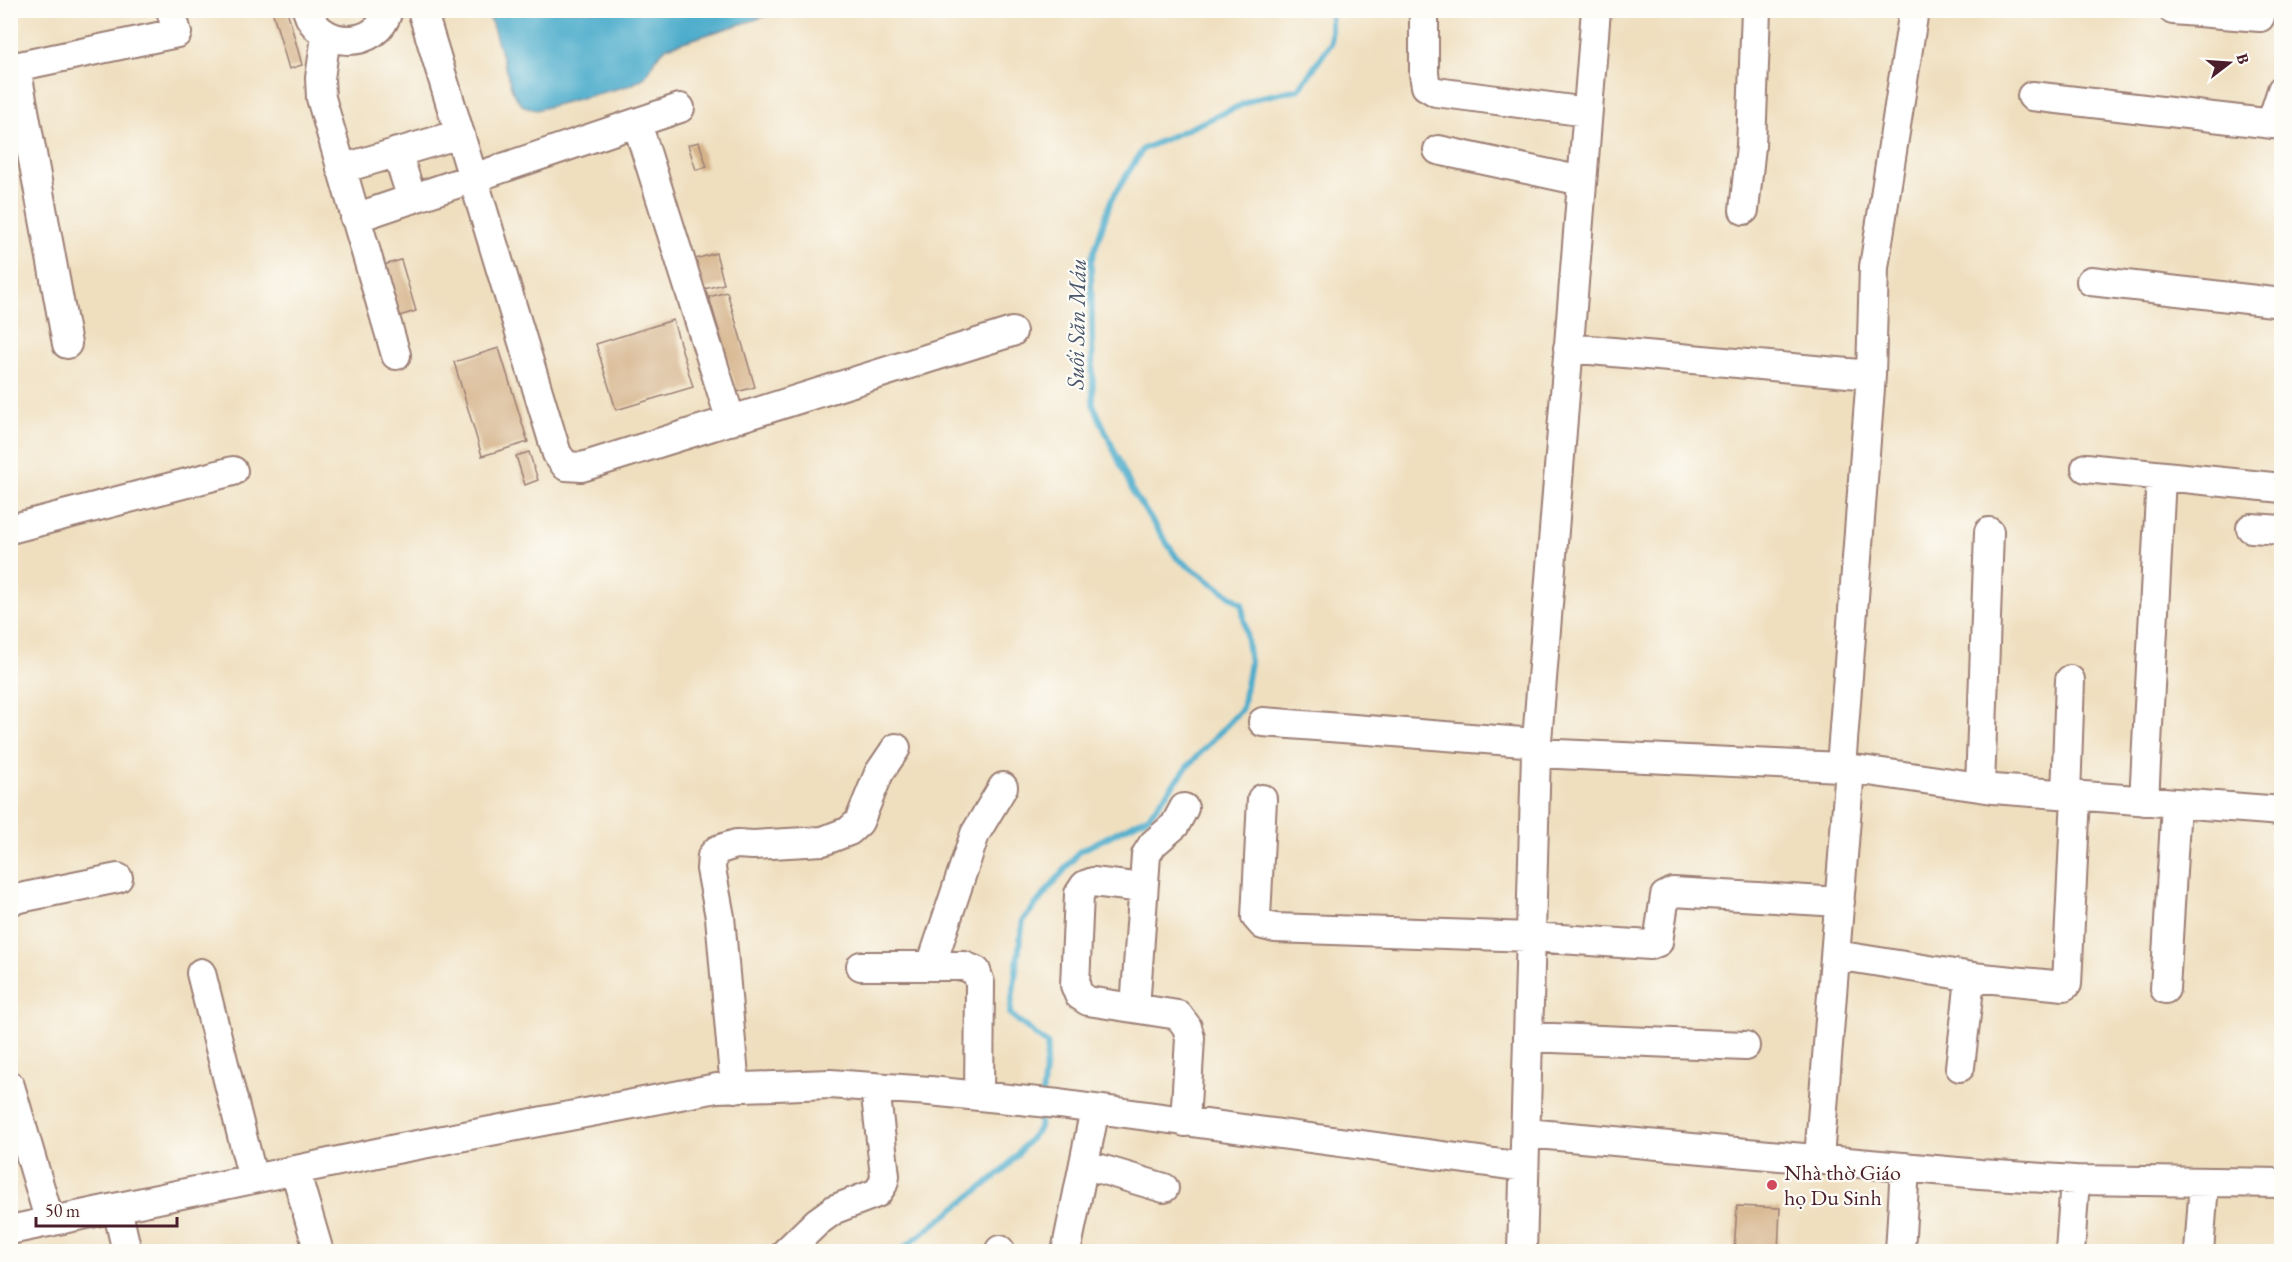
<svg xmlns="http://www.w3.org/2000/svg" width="2292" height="1262" font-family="'EB Garamond',serif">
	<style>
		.water { fill: #4caccb; stroke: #4b667b; stroke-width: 1.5 }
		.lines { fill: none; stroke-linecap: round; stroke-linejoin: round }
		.stream { stroke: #4caccb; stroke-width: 6 }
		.building { fill: #d5b38a }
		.minor-casing { stroke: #9c7f75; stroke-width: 32 }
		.minor { stroke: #fff; stroke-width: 28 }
		.poi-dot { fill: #d1495b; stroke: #fdfcf7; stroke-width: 2 }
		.labels { text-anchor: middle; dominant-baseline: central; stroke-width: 4.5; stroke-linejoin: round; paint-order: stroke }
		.poi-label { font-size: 22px; fill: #4a1f2b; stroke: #fdfcf7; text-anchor: start }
		.water-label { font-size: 24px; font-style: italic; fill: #4b576b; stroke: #fdfcf7 }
	</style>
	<rect width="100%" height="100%" fill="#fdfcf7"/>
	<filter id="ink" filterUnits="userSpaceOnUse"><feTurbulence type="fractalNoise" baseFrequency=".0167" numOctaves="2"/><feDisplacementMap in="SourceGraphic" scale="12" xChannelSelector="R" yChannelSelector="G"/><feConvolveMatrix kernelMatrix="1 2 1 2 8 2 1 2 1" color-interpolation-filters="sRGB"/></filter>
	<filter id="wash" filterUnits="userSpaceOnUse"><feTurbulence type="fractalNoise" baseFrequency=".008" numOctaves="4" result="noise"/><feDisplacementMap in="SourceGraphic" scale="24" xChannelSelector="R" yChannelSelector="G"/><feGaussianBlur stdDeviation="1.35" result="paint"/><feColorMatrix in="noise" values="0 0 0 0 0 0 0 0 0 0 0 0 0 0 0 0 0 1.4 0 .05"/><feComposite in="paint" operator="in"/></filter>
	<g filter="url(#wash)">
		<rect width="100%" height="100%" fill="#efdfbf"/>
		<path class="water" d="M488,11V10L771,11L767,15L757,19L667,47L656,58L645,77L631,85L536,110L522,105L513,93Z"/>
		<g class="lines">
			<path class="stream" d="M1042,1096L1048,1045L1010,1014L1023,920L1080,851L1149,816L1187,767L1242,709L1250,662L1242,604L1177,558L1134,494L1093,404L1091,261L1111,200L1143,149L1257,98L1299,89L1331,43V10
				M903,1252L905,1247L1004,1170L1039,1128L1041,1110"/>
		</g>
		<g id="blocks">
			<path class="building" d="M272,10H287L302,65L289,69Z
				M699,142L707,167L696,170L688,145Z
				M716,253L724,284L700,290L692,260Z
				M401,260L416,311L396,317L380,266Z
				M727,292L755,387L737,392L709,297Z
				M673,320L693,387L616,410L596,344Z
				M499,348L528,442L482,456L454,362Z
				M529,452L538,480L525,485L516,456Z
				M1737,1206L1780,1208L1778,1252H1734Z"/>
		</g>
	</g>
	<g filter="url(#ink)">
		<use href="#blocks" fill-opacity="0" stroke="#9c7f75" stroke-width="1.5"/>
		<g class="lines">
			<g class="minor-casing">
				<path id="minor" d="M307,10C318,49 378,51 388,10
					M422,10L557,454L566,466L582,467L1012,332
					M1424,10V74L1426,86L1436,92L1587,112
					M2173,10L2260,17
					M326,36L320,78L321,98L396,355
					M16,67L67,344
					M10,68L177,33L171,10
					M2032,96L2282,125
					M637,123L731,421
					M2271,124L2282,90
					M1438,150L1582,181
					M397,152L412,199
					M341,169L460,134
					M1744,210L1751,146L1756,10
					M355,218L680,108
					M2091,281L2282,303
					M1568,348L1871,375
					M2086,468L2282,488
					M2251,528L2282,530
					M10,529L233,471
					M1263,722L1537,743
					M1536,753L1841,767L1993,789L2282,811
					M1841,767L1871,375L1874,267L1914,10
					M1980,787L1989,532
					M2066,796L2070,680
					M1262,799L1256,917L1263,925L1275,928L1531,937L1650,945L1658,942L1665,896L1673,892L1840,902
					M2144,801L2161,477
					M1143,888L1093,882L1085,885L1079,894L1075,985L1079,995L1088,1001L1178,1015L1187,1027L1190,1038L1185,1122
					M10,900L118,878
					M1836,955L1973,977
					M861,966H964L976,971L980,983L979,1096
					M931,966L975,834L1003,787
					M201,973L253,1179
					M2165,989L2176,804
					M1135,1008L1146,855L1153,844L1175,825L1184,808
					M1529,1037L1745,1046
					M1960,1067L1970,979L1973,977L2064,986L2067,984L2076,796
					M10,1086L50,1222
					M735,1088L720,917L711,869L712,856L717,850L736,844L753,845L823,841L849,831L859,822L879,773L896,748
					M1526,1133L1980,1174L2075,1180L2282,1183
					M1819,1158L1850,768
					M1084,1164L1164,1188
					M295,1170L319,1252
					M117,1208L127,1252
					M10,1230L396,1149L717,1088L830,1084L930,1091L1059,1104L1524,1167
					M786,1252L817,1222L835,1209L877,1193L883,1184L885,1176L875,1087
					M1000,1252V1250
					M1066,1252L1095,1109
					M1522,1252L1536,753L1596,10
					M1900,1252L1905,1167
					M2070,1252L2075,1180
					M2199,1252L2204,1183"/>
			</g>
			<use href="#minor" class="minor"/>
		</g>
	</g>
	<circle class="poi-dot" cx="1772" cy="1185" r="6"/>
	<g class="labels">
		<g class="poi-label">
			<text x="1784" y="1172">Nhà thờ Giáo<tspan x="1784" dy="25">họ Du Sinh</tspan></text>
		</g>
		<g class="water-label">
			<text transform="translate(1076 324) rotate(-89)">Suối Săn Máu</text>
		</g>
	</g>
	<rect width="2292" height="1262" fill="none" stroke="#fdfcf7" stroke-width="36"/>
	<g transform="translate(2229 63) rotate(73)" stroke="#fdfcf7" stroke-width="4.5" paint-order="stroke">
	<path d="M0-4.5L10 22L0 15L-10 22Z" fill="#4a1f2b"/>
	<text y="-9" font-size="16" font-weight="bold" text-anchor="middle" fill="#4a1f2b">B</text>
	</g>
	<path d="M36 1217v9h141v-9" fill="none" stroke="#4a1f2b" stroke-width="3"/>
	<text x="45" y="1217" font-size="18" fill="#4a1f2b" stroke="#fdfcf7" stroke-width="4.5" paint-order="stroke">50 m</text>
</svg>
